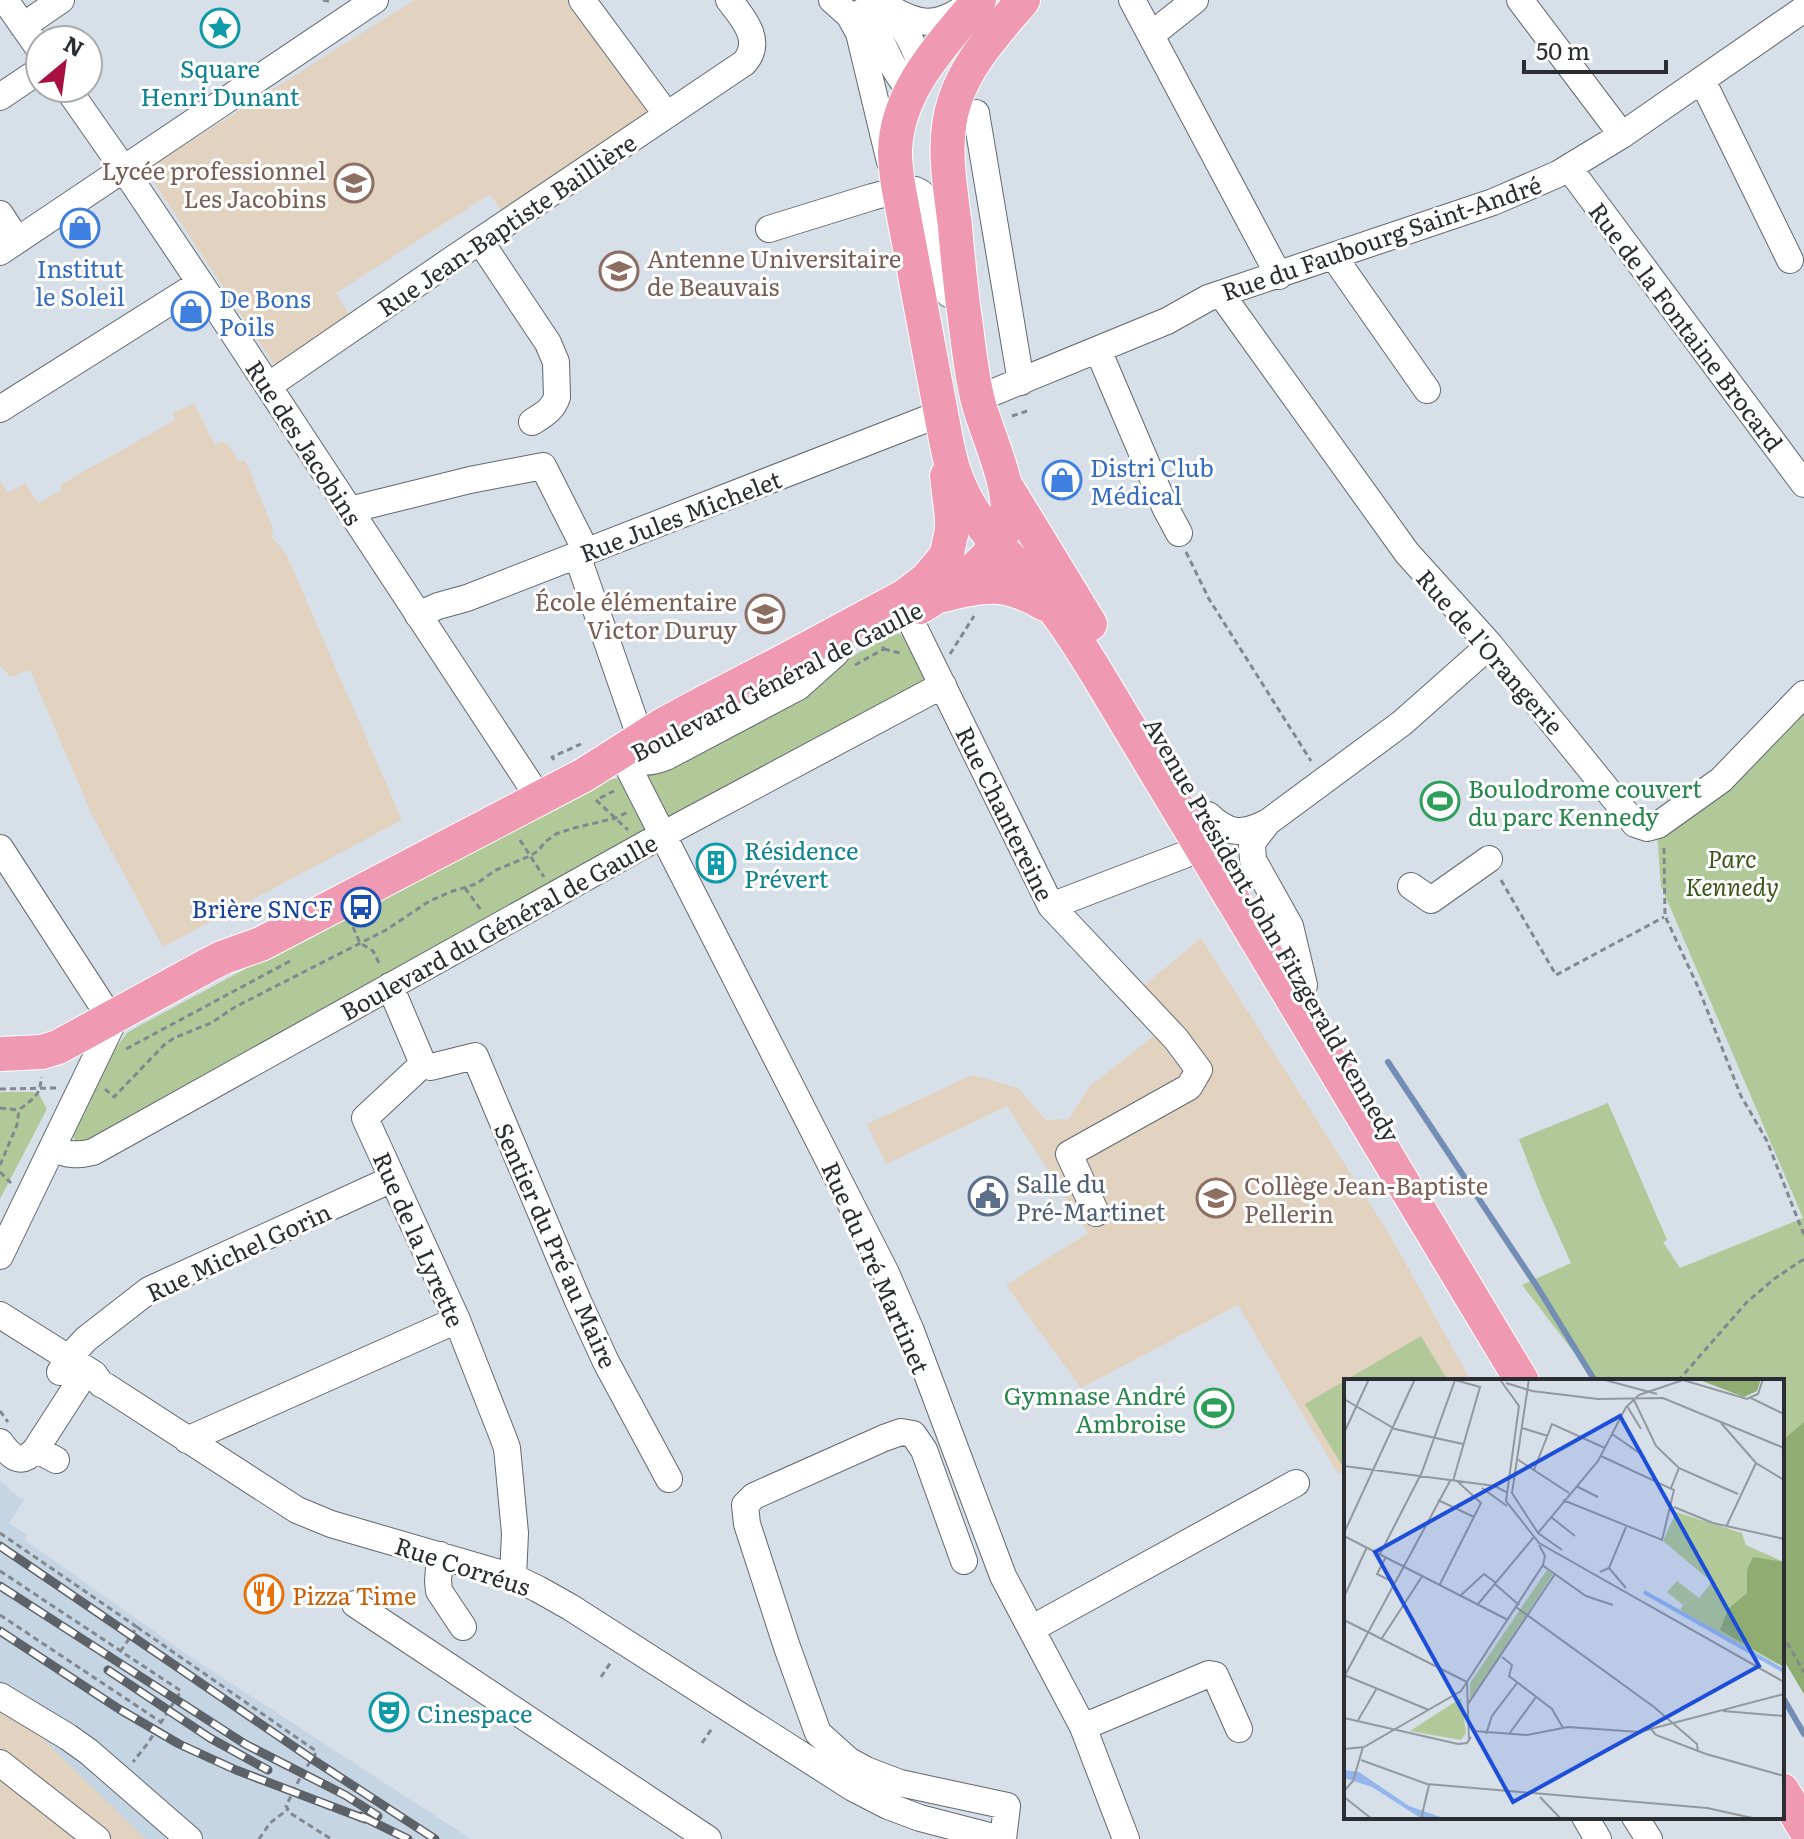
<svg xmlns="http://www.w3.org/2000/svg" width="1804" height="1839" font-family="Literata,serif">
	<style>
		.built { fill: #c6d5e3 }
		.industrial { fill: #e2d2c0 }
		.green { fill: #b1c999 }
		.forest { fill: #8fac72 }
		.lines { fill: none; stroke-linecap: round; stroke-linejoin: round }
		.stream { stroke: #748db4; stroke-width: 6 }
		.minor-casing { stroke: #606870; stroke-width: 28 }
		.major-casing { stroke: #fff; stroke-width: 36 }
		.path { stroke: #82888f; stroke-width: 3; stroke-dasharray: 6 4; stroke-linecap: butt }
		.minor { stroke: #fff; stroke-width: 26 }
		.major { stroke: #ef9ab2; stroke-width: 34 }
		.rail-casing { stroke: #5d6268; stroke-width: 9 }
		.rail { stroke: #fff; stroke-width: 6; stroke-dasharray: 18; stroke-linecap: butt }
		.labels { text-anchor: middle; dominant-baseline: central; stroke-width: 6; stroke-linejoin: round; paint-order: stroke }
		.culture-label { font-size: 24px; fill: #0d838f; stroke: #fff; text-anchor: start }
		.education-label { font-size: 24px; fill: #785e54; stroke: #fff; text-anchor: end }
		.street-label { font-size: 24px; fill: #2a2d31; stroke: #fff }
		.shop-label { font-size: 24px; fill: #366cbe; stroke: #fff; text-anchor: start }
		.leisure-label { font-size: 24px; fill: #27864d; stroke: #fff; text-anchor: start }
		.park-label { font-size: 24px; font-style: italic; fill: #3b5619; stroke: #fff }
		.transit-label { font-size: 24px; fill: #164399; stroke: #fff; text-anchor: end }
		.service-label { font-size: 24px; fill: #4e5e75; stroke: #fff; text-anchor: start }
		.food-label { font-size: 24px; fill: #c56008; stroke: #fff; text-anchor: start }
		.inset-river { fill: none; stroke: #94b6ec; stroke-width: 4 }
		.inset-road { fill: none; stroke: #92989f; stroke-width: 2 }
		.view { fill: #1d4ed8; fill-opacity: 0.15; stroke: #1d4ed8; stroke-width: 4 }
		.inset-edge { fill: none; stroke: #2a2d31; stroke-width: 4 }
	</style>
	<rect width="100%" height="100%" fill="#d7e0e9"/>
	<path class="built" d="M0,1481L10,1488L9,1490L24,1500L9,1523L27,1535L25,1540L188,1655L471,1839H145L0,1697Z"/>
	<path class="industrial" d="M414,0H570L651,107L649,117L505,216L490,194L336,293L352,319L284,365L273,363L148,173L150,167Z
		M194,403L215,445L222,442L230,446L238,462L245,460L273,529L272,537L286,554L402,820L163,947L92,815L30,670L10,677L0,665V479L8,493L25,483L38,503L62,490L60,485L175,420L172,413Z
		M1201,938L1388,1232L1471,1381H1346V1470L1338,1474L1238,1305L1081,1388L1006,1285L1088,1233L1007,1106L886,1164L867,1124L972,1075L1018,1088L1046,1120L1069,1119L1089,1087L1170,1023L1140,989Z
		M0,1697L145,1839H0Z"/>
	<path class="green" d="M893,633C918,635 922,658 931,678L100,1140L75,1141L73,1134L90,1096L114,1050L127,1033L137,1027L428,871L604,780L646,775L825,682L823,673Z
		M1804,709V1694L1782,1657V1381H1596L1522,1285L1571,1263L1540,1194L1519,1139L1608,1103L1667,1240L1663,1242L1680,1268L1803,1218L1661,886L1657,835L1750,770Z
		M0,1092H32L39,1094L47,1109L0,1199Z
		M1421,1336L1448,1381H1346V1461L1341,1464L1305,1404Z"/>
	<path class="forest" d="M1804,1422V1694L1782,1657V1441Z"/>
	<g class="lines">
		<path class="stream" d="M1388,1062L1538,1288L1595,1381
			M1782,1696L1804,1734"/>
		<g class="minor-casing">
			<path id="minor" d="M5,0L40,50
				M582,0L667,115
				M832,0L849,15L859,33L890,162
				M1132,0L1279,276
				M1520,0L1622,135
				M880,2C914,24 934,31 968,5
				M888,8C903,24 917,49 922,71
				M862,12C884,35 888,69 911,90
				M23,26L61,0
				M1151,35L1195,0
				M1702,80L1790,260
				M67,88L123,168L209,296L539,798
				M0,97L40,70
				M976,113L1021,382
				M1569,168L1804,484
				M0,214L17,240
				M769,229L872,197L899,190H915L921,193L930,203L949,294
				M480,241L548,343L556,362L557,397C553,410 543,415 532,422
				M0,252L375,0
				M1334,257L1427,390
				M1221,294L1407,553L1490,645L1635,824L1647,828L1658,825L1721,780L1804,694
				M1098,350L1165,507L1179,533
				M268,386L450,261L744,63C764,41 743,18 729,0
				M977,399L1167,321L1208,298L1493,202L1558,174L1622,135L1804,9
				M0,409L200,283
				M349,510L470,480L543,466L586,551
				M577,555L644,748
				M900,599L1051,906L1176,1039L1199,1070L1189,1087L1069,1154L1096,1213
				M418,615L438,606L467,598L942,413
				M620,751L886,1273L911,1331L1003,1576L1083,1727L1126,1839
				M624,757C639,764 651,763 666,757L798,687L836,653
				M1208,815C1229,835 1243,835 1268,822L1402,723L1490,645
				M1268,822L1254,840L1252,846L1253,860L1290,926L1304,985
				M0,848L113,1022L0,1256
				M1411,886L1431,900L1489,859
				M1051,906L1184,855
				M390,986L423,1064L365,1118L457,1320L503,1437L507,1448L515,1533L513,1577
				M423,1064L431,1067L475,1056L578,1301L606,1362L669,1479
				M52,1148C67,1155 77,1156 93,1152L653,840L943,685
				M0,1315L94,1374L101,1384L107,1387L297,1510L331,1524L513,1577L538,1589L570,1607L853,1788L888,1806L920,1818L1001,1839
				M60,1372L73,1353L86,1339L149,1290L392,1179
				M187,1440L457,1320
				M0,1442C11,1457 21,1467 36,1449L56,1460
				M36,1449L87,1370
				M440,1555L438,1581L439,1591L463,1627
				M964,1561L924,1450L913,1434L901,1432L884,1438L754,1496L745,1505L747,1524L787,1647L818,1733L848,1760L866,1770L900,1783L1007,1806L1003,1839
				M355,1604L708,1839
				M1031,1629L1296,1483
				M0,1696L68,1737L89,1752L189,1839
				M1083,1727L1209,1674L1215,1675L1239,1729
				M0,1763L97,1839
				M1585,1817L1598,1839
				M1635,1817L1649,1839"/>
		</g>
		<g class="major-casing">
			<path id="major" d="M979,0C942,45 896,91 895,152C895,165 897,178 899,190L946,440C949,456 953,472 960,487C980,534 1024,570 1055,610C1071,631 1085,654 1099,677L1522,1381
				M1007,488L1090,624
				M943,595C985,584 1006,581 1045,604
				M920,607C951,587 995,562 1006,524C1015,490 987,436 978,401C970,370 968,337 963,305C960,279 957,253 955,226C950,186 941,140 955,100C968,61 997,31 1023,0
				M0,1054L42,1052L58,1047L210,964L224,957L261,944L584,775L661,726L694,708L788,659L905,596L927,579L943,560L947,553L952,530V518L947,476
				M1782,1790L1804,1827"/>
		</g>
		<path class="path" d="M323,0L332,2
			M1012,416L1027,411
			M1186,552L1209,599L1311,761
			M884,649L900,653
			M950,654L974,616
			M855,665L884,649L878,639
			M554,760L552,757L581,744
			M600,798L614,791
			M596,800L628,830
			M520,840L544,877
			M1664,848L1665,916L1698,987L1741,1096L1767,1141L1804,1235
			M1501,880L1556,975L1664,917
			M465,888L481,910
			M353,927L360,943L373,951L380,965
			M126,1049L292,960
			M0,1089L56,1088
			M105,1089L114,1097L164,1045L174,1038L211,1023L235,1007L386,930L428,902L450,892L476,884L496,870L530,856L538,851L545,842L556,834L574,828L616,818L628,812
			M0,1108L19,1110
			M0,1165L17,1125L19,1110C33,1098 41,1096 41,1077
			M0,1172L11,1183
			M1678,1381L1746,1303L1774,1279L1804,1259
			M0,1411L8,1422
			M0,1533L137,1627L120,1652
			M0,1571L181,1691L148,1743L133,1762
			M0,1615L161,1722
			M137,1627L316,1751V1753L302,1774L286,1806L290,1813L331,1839
			M1782,1634L1804,1672
			M601,1677L611,1662
			M702,1743L713,1727
			M259,1839L270,1823L287,1810"/>
		<use href="#minor" class="minor"/>
		<use href="#major" class="major"/>
		<g class="rail-casing">
			<path id="rail" d="M0,1546L312,1759L435,1839
				M0,1586L245,1744L345,1795L378,1816
				M0,1631L119,1709L179,1744L236,1770L365,1819
				M108,1670L210,1738L268,1770
				M361,1816L408,1839"/>
		</g>
		<use href="#rail" class="rail"/>
	</g>
	<defs>
		<g id="sight-ring" transform="scale(2)"><circle r="9.5" fill="#fff" stroke="#0f9aa8" stroke-width="1.5"/><path d="M0-6L1.8-2.2L6-1.7L2.9 1.2L3.7 5.4L0 3.3L-3.7 5.4L-2.9 1.2L-6-1.7L-1.8-2.2Z" fill="#0f9aa8"/></g>
		<g id="school-ring" transform="scale(2)"><circle r="9.5" fill="#fff" stroke="#8d6e63" stroke-width="1.5"/><path d="M0-5L7-2L0 1L-7-2ZM-4 1L0 2.5L4 1V4Q0 6-4 4Z" fill="#8d6e63"/></g>
		<g id="shop-ring" transform="scale(2)"><circle r="9.5" fill="#fff" stroke="#3f7fe0" stroke-width="1.5"/><path d="M-5-2.5h2.3a2.7 3.5 0 0 1 5.4 0H5L5.5 6h-11ZM-1.5-2.5h3a1.5 2.3 0 0 0-3 0Z" fill="#3f7fe0"/></g>
		<g id="university-ring" transform="scale(2)"><circle r="9.5" fill="#fff" stroke="#8d6e63" stroke-width="1.5"/><path d="M0-5L7-2L0 1L-7-2ZM-4 1L0 2.5L4 1V4Q0 6-4 4Z" fill="#8d6e63"/></g>
		<g id="stadium-ring" transform="scale(2)"><circle r="9.5" fill="#fff" stroke="#2e9e5b" stroke-width="1.5"/><path d="M0-5a6.5 5 0 1 0 0 10a6.5 5 0 1 0 0-10ZM-3.5-1.8h7v3.6h-7Z" fill="#2e9e5b"/></g>
		<g id="building-ring" transform="scale(2)"><circle r="9.5" fill="#fff" stroke="#0f9aa8" stroke-width="1.5"/><path d="M-4-6H4V6H1V3H-1V6H-4ZM-2.5-4.3h1.7v1.8h-1.7ZM.8-4.3h1.7v1.8H.8ZM-2.5-1h1.7V.8h-1.7ZM.8-1h1.7V.8H.8Z" fill="#0f9aa8"/></g>
		<g id="bus-ring" transform="scale(2)"><circle r="9.5" fill="#fff" stroke="#1a4fb4" stroke-width="1.5"/><path d="M-5-6H5V4H4V6H2V4H-2V6H-4V4H-5ZM-3.5-4V0h7V-4ZM-3.5 1.2v1.5H-2V1.2ZM2 1.2v1.5H3.5V1.2Z" fill="#1a4fb4"/></g>
		<g id="civic-ring" transform="scale(2)"><circle r="9.5" fill="#fff" stroke="#5c6f8a" stroke-width="1.5"/><path d="M-.6-6.5H3V-4.5H.6V-3L4-1V1h2V6H-6V1h2V-1L-.6-3ZM-1.2 2.5V6h2.4V2.5Z" fill="#5c6f8a"/></g>
		<g id="restaurant-ring" transform="scale(2)"><circle r="9.5" fill="#fff" stroke="#e8710a" stroke-width="1.5"/><path d="M-5-6h1v4h1v-4h1v4h1v-4h1v5L-1.5 .5V6h-2V.5L-5-1ZM5-6V6H3V1.5H1.5Q1.5-4 5-6Z" fill="#e8710a"/></g>
		<g id="theatre-ring" transform="scale(2)"><circle r="9.5" fill="#fff" stroke="#0f9aa8" stroke-width="1.5"/><path d="M-5-5.5Q0-4 5-5.5V0Q5 5 0 6Q-5 5-5 0ZM-3.3-2.5H-1v1.5H-3.3ZM1-2.5H3.3v1.5H1ZM-2.8 1Q0 5.5 2.8 1Z" fill="#0f9aa8"/></g>
	</defs>
	<g fill-rule="evenodd">
		<use href="#sight-ring" x="220" y="28"/>
		<use href="#school-ring" x="354" y="183"/>
		<use href="#shop-ring" x="80" y="228"/>
		<use href="#university-ring" x="619" y="271"/>
		<use href="#shop-ring" x="191" y="311"/>
		<use href="#shop-ring" x="1062" y="480"/>
		<use href="#school-ring" x="765" y="614"/>
		<use href="#stadium-ring" x="1440" y="801"/>
		<use href="#building-ring" x="716" y="863"/>
		<use href="#bus-ring" x="361" y="907"/>
		<use href="#civic-ring" x="988" y="1196"/>
		<use href="#school-ring" x="1216" y="1198"/>
		<use href="#stadium-ring" x="1214" y="1408"/>
		<use href="#restaurant-ring" x="264" y="1594"/>
		<use href="#theatre-ring" x="389" y="1712"/>
	</g>
	<g class="labels">
		<g class="culture-label">
			<text x="220" y="67" text-anchor="middle">Square<tspan x="220" dy="28">Henri Dunant</tspan></text>
			<text x="744" y="849">Résidence<tspan x="744" dy="28">Prévert</tspan></text>
			<text x="417" y="1712">Cinespace</text>
		</g>
		<g class="education-label">
			<text x="326" y="169">Lycée professionnel<tspan x="326" dy="28">Les Jacobins</tspan></text>
			<text x="647" y="257" text-anchor="start">Antenne Universitaire<tspan x="647" dy="28">de Beauvais</tspan></text>
			<text x="737" y="600">École élémentaire<tspan x="737" dy="28">Victor Duruy</tspan></text>
			<text x="1244" y="1184" text-anchor="start">Collège Jean-Baptiste<tspan x="1244" dy="28">Pellerin</tspan></text>
		</g>
		<g class="street-label">
			<text transform="translate(506 224) rotate(-34)">Rue Jean-Baptiste Baillière</text>
			<text transform="translate(1381 237) rotate(-19)">Rue du Faubourg Saint-André</text>
			<text transform="translate(1687 326) rotate(53)">Rue de la Fontaine Brocard</text>
			<text transform="translate(305 442) rotate(57)">Rue des Jacobins</text>
			<text transform="translate(680 515) rotate(-21)">Rue Jules Michelet</text>
			<text transform="translate(1491 651) rotate(49)">Rue de l'Orangerie</text>
			<text transform="translate(776 680) rotate(-27)">Boulevard Général de Gaulle</text>
			<text transform="translate(1006 813) rotate(64)">Rue Chantereine</text>
			<text transform="translate(498 926) rotate(-29)">Boulevard du Général de Gaulle</text>
			<text transform="translate(1273 929) rotate(60)">Avenue Président John Fitzgerald Kennedy</text>
			<text transform="translate(420 1239) rotate(66)">Rue de la Lyrette</text>
			<text transform="translate(557 1245) rotate(66)">Sentier du Pré au Maire</text>
			<text transform="translate(238 1251) rotate(-25)">Rue Michel Gorin</text>
			<text transform="translate(877 1267) rotate(66)">Rue du Pré Martinet</text>
			<text transform="translate(463 1565) rotate(18)">Rue Corréus</text>
		</g>
		<g class="shop-label">
			<text x="80" y="267" text-anchor="middle">Institut<tspan x="80" dy="28">le Soleil</tspan></text>
			<text x="219" y="297">De Bons<tspan x="219" dy="28">Poils</tspan></text>
			<text x="1090" y="466">Distri Club<tspan x="1090" dy="28">Médical</tspan></text>
		</g>
		<g class="leisure-label">
			<text x="1468" y="787">Boulodrome couvert<tspan x="1468" dy="28">du parc Kennedy</tspan></text>
			<text x="1186" y="1394" text-anchor="end">Gymnase André<tspan x="1186" dy="28">Ambroise</tspan></text>
		</g>
		<g class="park-label">
			<text x="1732" y="857">Parc<tspan x="1732" dy="28">Kennedy</tspan></text>
		</g>
		<g class="transit-label">
			<text x="333" y="907">Brière SNCF</text>
		</g>
		<g class="service-label">
			<text x="1016" y="1182">Salle du<tspan x="1016" dy="28">Pré-Martinet</tspan></text>
		</g>
		<g class="food-label">
			<text x="292" y="1594">Pizza Time</text>
		</g>
	</g>
	<g transform="translate(1344 1379)">
		<rect width="440" height="440" fill="#d7e0e9"/>
		<path d="M332,133L398,154L402,166L440,183V288L335,233L339,226L323,213L333,202L355,219L368,203L319,162ZM203,191L209,195L126,322V304ZM117,319L122,354L117,361L66,352Z" fill="#b1c999"/>
		<path d="M353,0H417L413,12L400,18ZM409,178L440,183V288L376,251L384,230L403,214V191Z" fill="#8fac72"/>
		<path d="M0,391L15,393L65,427L102,440L75,438L28,408L0,399Z" fill="#94b6ec"/>
		<path class="inset-river" d="M300,213L440,292"/>
		<path class="inset-road" d="M185,0L168,114L194,154L218,171M257,0L313,15M157,2L175,27L162,122L195,164L440,303M162,4L188,12L254,20L319,19L440,69M407,19L440,35M0,20L51,50L119,65M290,21L312,67L335,89M283,27L297,50M377,44L412,84L440,101M178,49L204,57M0,54L25,0M268,55L294,73M173,80L225,114M0,87L151,107L162,113M190,91L208,45L261,69M232,107L254,118M138,109L163,127M327,109L335,89L394,115M94,121L130,138M219,121L318,161L330,111L257,77M330,128L369,144L440,160M207,138L231,157M382,148L412,84M0,154L71,0M194,154L254,82L282,28L295,16L339,1L403,20L414,15L419,0M0,157L164,241M36,175L78,93L111,1L136,8L109,102M42,178L33,195L51,204M198,186L242,217L269,226M265,189L282,209M256,193L265,189L282,148M96,205L137,124L113,102M151,205L175,226M117,216L140,195L152,204M0,218L23,168M134,225L190,158M172,228L310,328L353,365L354,373M0,241L123,303L125,361M38,259L79,196M158,278L168,286L165,297L208,330L219,349M0,296L85,331M0,298L106,102M124,325L211,195M379,332L440,337M0,339L114,365L123,364L127,358M13,343L33,309M126,346L130,352L183,356L224,348L295,353L440,315M306,349L312,356L362,375L440,397M142,355L148,337L173,304M165,355L192,318M0,370L20,368L117,312L199,186L201,177L195,166M17,381L83,405L363,429L413,440M0,412L9,402L19,368M0,418L28,440M196,418L217,440M77,440L85,406"/>
		<path class="view" d="M276,37L415,287L169,423L31,173Z"/>
		<rect width="440" height="440" class="inset-edge"/>
	</g>
	<g transform="translate(64 64) rotate(29)"><circle r="38" fill="#ffffff" stroke="#aaabad" stroke-width="2"/>
	<path d="M0-6L14 30L0 20L-14 30Z" fill="#a71041"/>
	<text y="-12" font-size="22" font-weight="bold" text-anchor="middle" fill="#2a2d31">N</text>
	</g>
	<path d="M1524 60v12h142v-12" fill="none" stroke="#2a2d31" stroke-width="4"/>
	<text x="1536" y="60" font-size="24" fill="#2a2d31" stroke="#ffffff" stroke-width="6" paint-order="stroke">50 m</text>
</svg>
